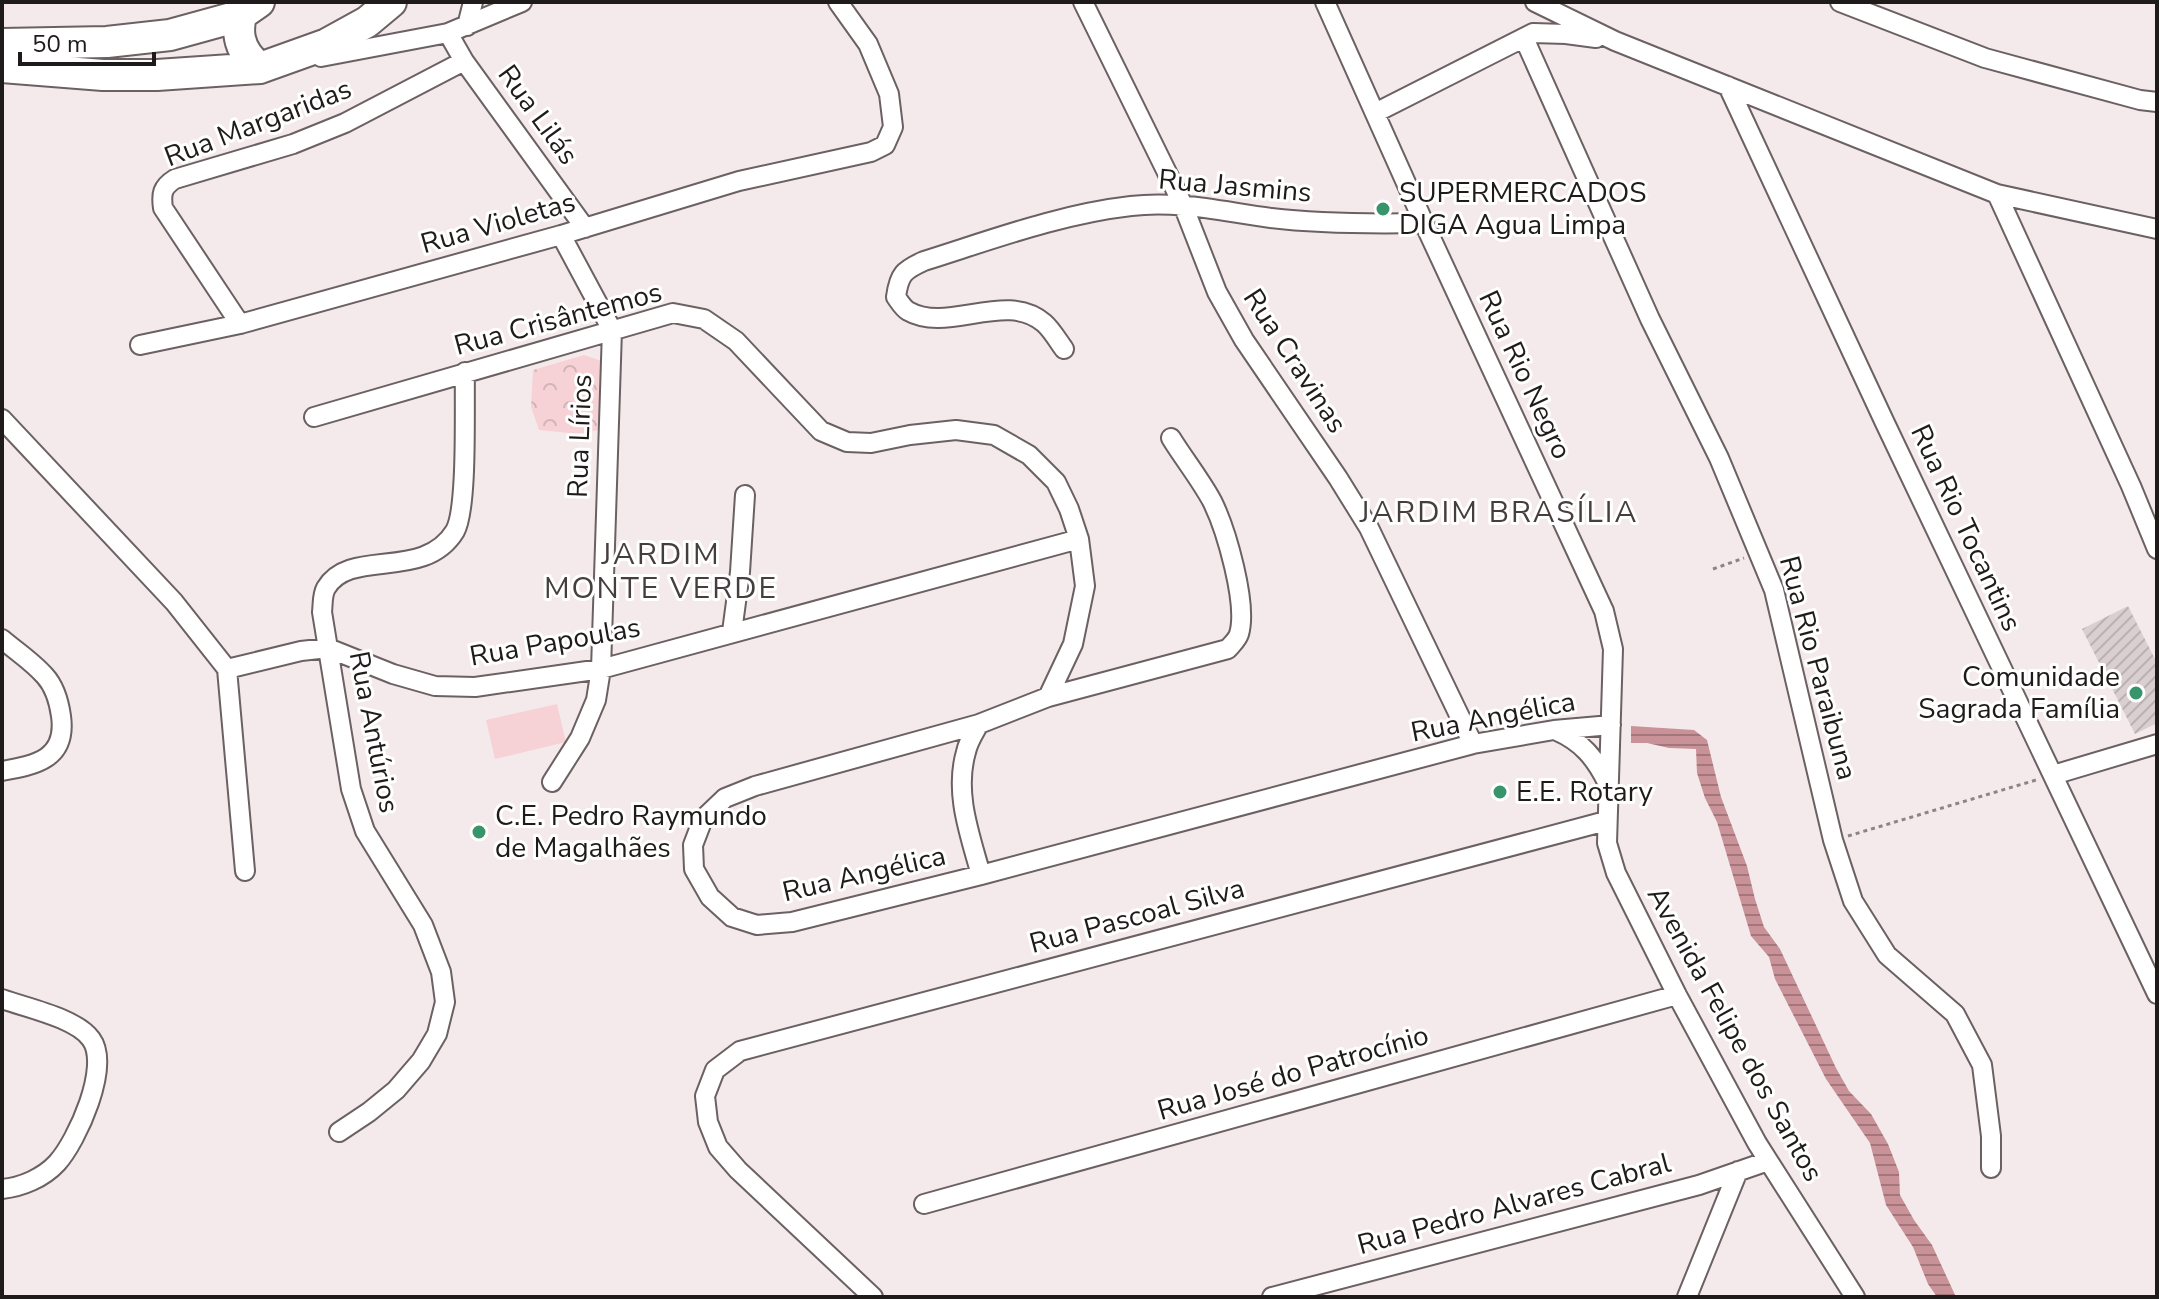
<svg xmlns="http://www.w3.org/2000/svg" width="2159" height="1299" font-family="'Nunito Sans',sans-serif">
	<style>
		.grass { fill: #f6d2d6 }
		.park { fill: url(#park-crowns) }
		.water { fill: url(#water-rules) }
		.building { fill: url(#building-hatch) }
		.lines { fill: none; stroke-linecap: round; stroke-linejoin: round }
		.street-casing { stroke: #6b6162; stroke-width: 22 }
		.primary-casing { stroke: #6b6162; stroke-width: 34 }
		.path { stroke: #8c8485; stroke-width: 3; stroke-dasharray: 4 4; stroke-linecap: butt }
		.street { stroke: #fff; stroke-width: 18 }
		.primary { stroke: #fff; stroke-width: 30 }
		.poi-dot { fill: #38946b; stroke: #fff; stroke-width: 3 }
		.labels { text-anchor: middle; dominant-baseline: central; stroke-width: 6; stroke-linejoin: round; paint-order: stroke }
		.street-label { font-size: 28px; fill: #1f1b1b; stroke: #fff }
		.poi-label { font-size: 28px; fill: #1f1b1b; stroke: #fff; text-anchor: start }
		.neighbourhood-label { font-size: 30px; letter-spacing: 2px; fill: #463d3e; stroke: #fff }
	</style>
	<defs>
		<pattern id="park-crowns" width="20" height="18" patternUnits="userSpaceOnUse" patternTransform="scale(2)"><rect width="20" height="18" fill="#f6d2d6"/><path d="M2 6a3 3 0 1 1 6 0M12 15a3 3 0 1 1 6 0" fill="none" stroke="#d2b4b7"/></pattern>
		<pattern id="water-rules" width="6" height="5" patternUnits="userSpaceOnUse" patternTransform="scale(2)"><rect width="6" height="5" fill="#c89298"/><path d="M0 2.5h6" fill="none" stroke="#a2767b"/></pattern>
		<pattern id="building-hatch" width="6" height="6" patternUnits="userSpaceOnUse" patternTransform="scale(2)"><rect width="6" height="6" fill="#dacfd0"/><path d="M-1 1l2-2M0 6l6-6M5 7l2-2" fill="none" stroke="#bbb1b2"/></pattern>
	</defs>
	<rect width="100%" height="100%" fill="#f5eaeb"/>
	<path class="grass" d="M557,704L566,742L495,759L486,720Z"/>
	<path class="park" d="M584,355L602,361L599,430L578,434L539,430L531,407L533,370Z"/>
	<path class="water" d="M1631,726L1694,730L1707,740L1721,797L1747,866L1755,899L1764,927L1780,949L1836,1068L1849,1091L1871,1114L1888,1144L1899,1172L1900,1195L1914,1220L1932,1245L1956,1297H1937L1928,1284L1913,1247L1886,1205L1870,1143L1826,1079L1775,979L1769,957L1751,936L1717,822L1705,798L1697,773L1696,749L1669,748L1647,743H1631Z"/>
	<path class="building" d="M2128,606L2157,663V723L2135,734L2082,629Z"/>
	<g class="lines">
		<g class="street-casing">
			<path id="street" d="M1083,2L1183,205L1217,292L1244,340L1338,478L1369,528L1473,744
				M1325,2L1424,223L1604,611L1613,649L1607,843L1616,873L1677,995L1757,1143L1855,1297
				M1535,2L1615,41L1997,194L2157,229
				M1840,2L1985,58L2140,100L2157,102
				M467,26L473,2
				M448,33L464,61L585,228
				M1524,38L1650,319L1719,458L1774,590L1833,840L1853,901L1887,955L1955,1014L1982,1065L1991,1136V1168
				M321,57L448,33L522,2
				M1728,86L1885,423L2157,994
				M1375,113L1533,33L1566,34L1596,38
				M1997,194L2131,486L2157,549
				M240,324L163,208C161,194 162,187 175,179L293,144L345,123L464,61
				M140,345L240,324L561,235L739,181L871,152L885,145L893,127L889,94L868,44L838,2
				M1064,349C1058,341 1052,330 1044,323C1006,290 948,334 908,311C903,308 899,301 896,297C899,274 904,270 924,261C991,240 1060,214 1131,206C1178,200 1224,212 1271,218C1321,224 1373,224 1424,223
				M314,417L673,313L704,319L736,341L821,431L847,442L871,443L910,435L956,430L994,435L1029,455L1056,482L1069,509L1079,539L1085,586L1073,644L1048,697
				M2,419L174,602L227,669L245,871
				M1171,438C1184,459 1200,479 1212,501C1226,529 1248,604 1239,634C1237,640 1232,644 1228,649L1048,697L979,724L755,786L725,798L703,819L693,845L694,869L710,897L732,917L757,925L792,922L981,875L1473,744L1554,730L1611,725
				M732,632L740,572L745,495
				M2,639C16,651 33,662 45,676C55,687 59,702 61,716C67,759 36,765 2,771
				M227,669L301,651L328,648L393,674L435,686L475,687L601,669L1079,539
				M979,724C974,733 968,742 966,752C954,793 970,835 981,875
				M1557,731C1582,742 1595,758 1607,782
				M2053,775L2157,744
				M552,782L580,738L596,700L601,669L612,330L561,235
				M2,999C27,1008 76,1018 91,1039C111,1066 77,1141 57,1163C43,1178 22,1187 2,1189
				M339,1132L369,1112L396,1090L421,1061L437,1034L445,1002L441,972L423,925L365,831L351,789L322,612C323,604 322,595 326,588C350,547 424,582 455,531C468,508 464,404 465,372
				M924,1204L1677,995
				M873,1297L738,1170L718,1147L708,1122L705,1096L715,1070L740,1051L1606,821
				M1272,1297L1699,1185L1768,1161
				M1687,1297L1738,1171"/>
		</g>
		<g class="primary-casing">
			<path id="primary" d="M246,2C234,28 237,50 260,68
				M2,44L107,42L170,35L239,16L259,2
				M2,67L103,75H157L260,68L327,44L367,22L391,2"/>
		</g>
		<path class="path" d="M1713,569L1744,558
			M1848,836L2036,780"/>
		<use href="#street" class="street"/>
		<use href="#primary" class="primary"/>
	</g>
	<g class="poi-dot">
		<circle cx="1383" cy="209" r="8"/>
		<circle cx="2136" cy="693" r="8"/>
		<circle cx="1500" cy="792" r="8"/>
		<circle cx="479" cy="832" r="8"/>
	</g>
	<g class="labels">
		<g class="street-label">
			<text transform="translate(538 115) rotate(54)">Rua Lilás</text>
			<text transform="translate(258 123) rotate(-21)">Rua Margaridas</text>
			<text transform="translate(1235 186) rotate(5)">Rua Jasmins</text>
			<text transform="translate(498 223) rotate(-16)">Rua Violetas</text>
			<text transform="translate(558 319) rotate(-15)">Rua Crisântemos</text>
			<text transform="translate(1295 361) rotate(57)">Rua Cravinas</text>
			<text transform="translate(1525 375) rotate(65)">Rua Rio Negro</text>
			<text transform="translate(580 436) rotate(-88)">Rua Lírios</text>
			<text transform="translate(1966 528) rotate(65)">Rua Rio Tocantins</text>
			<text transform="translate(555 642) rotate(-10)">Rua Papoulas</text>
			<text transform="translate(1818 668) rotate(75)">Rua Rio Paraibuna</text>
			<text transform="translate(1493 717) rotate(-11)">Rua Angélica</text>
			<text transform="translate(374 732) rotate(79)">Rua Antúrios</text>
			<text transform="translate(864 874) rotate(-13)">Rua Angélica</text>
			<text transform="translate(1137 916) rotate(-15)">Rua Pascoal Silva</text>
			<text transform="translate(1735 1034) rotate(61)">Avenida Felipe dos Santos</text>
			<text transform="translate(1293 1073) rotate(-16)">Rua José do Patrocínio</text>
			<text transform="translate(1514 1204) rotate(-15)">Rua Pedro Alvares Cabral</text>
		</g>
		<g class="poi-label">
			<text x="1399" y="193">SUPERMERCADOS<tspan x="1399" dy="32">DIGA Agua Limpa</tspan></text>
			<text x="2120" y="677" text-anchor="end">Comunidade<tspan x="2120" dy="32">Sagrada Família</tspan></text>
			<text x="1516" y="792">E.E. Rotary</text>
			<text x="495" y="816">C.E. Pedro Raymundo<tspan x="495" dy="32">de Magalhães</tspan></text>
		</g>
		<g class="neighbourhood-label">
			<text x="1499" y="512">JARDIM BRASÍLIA</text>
			<text x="661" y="554">JARDIM<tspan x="661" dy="34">MONTE VERDE</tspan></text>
		</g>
	</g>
	<rect width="2159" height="1299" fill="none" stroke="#1f1b1b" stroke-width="8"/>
	<path d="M20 52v12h134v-12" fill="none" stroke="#1f1b1b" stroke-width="4"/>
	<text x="32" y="52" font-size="24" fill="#1f1b1b" stroke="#ffffff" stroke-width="6" paint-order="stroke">50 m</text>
</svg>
